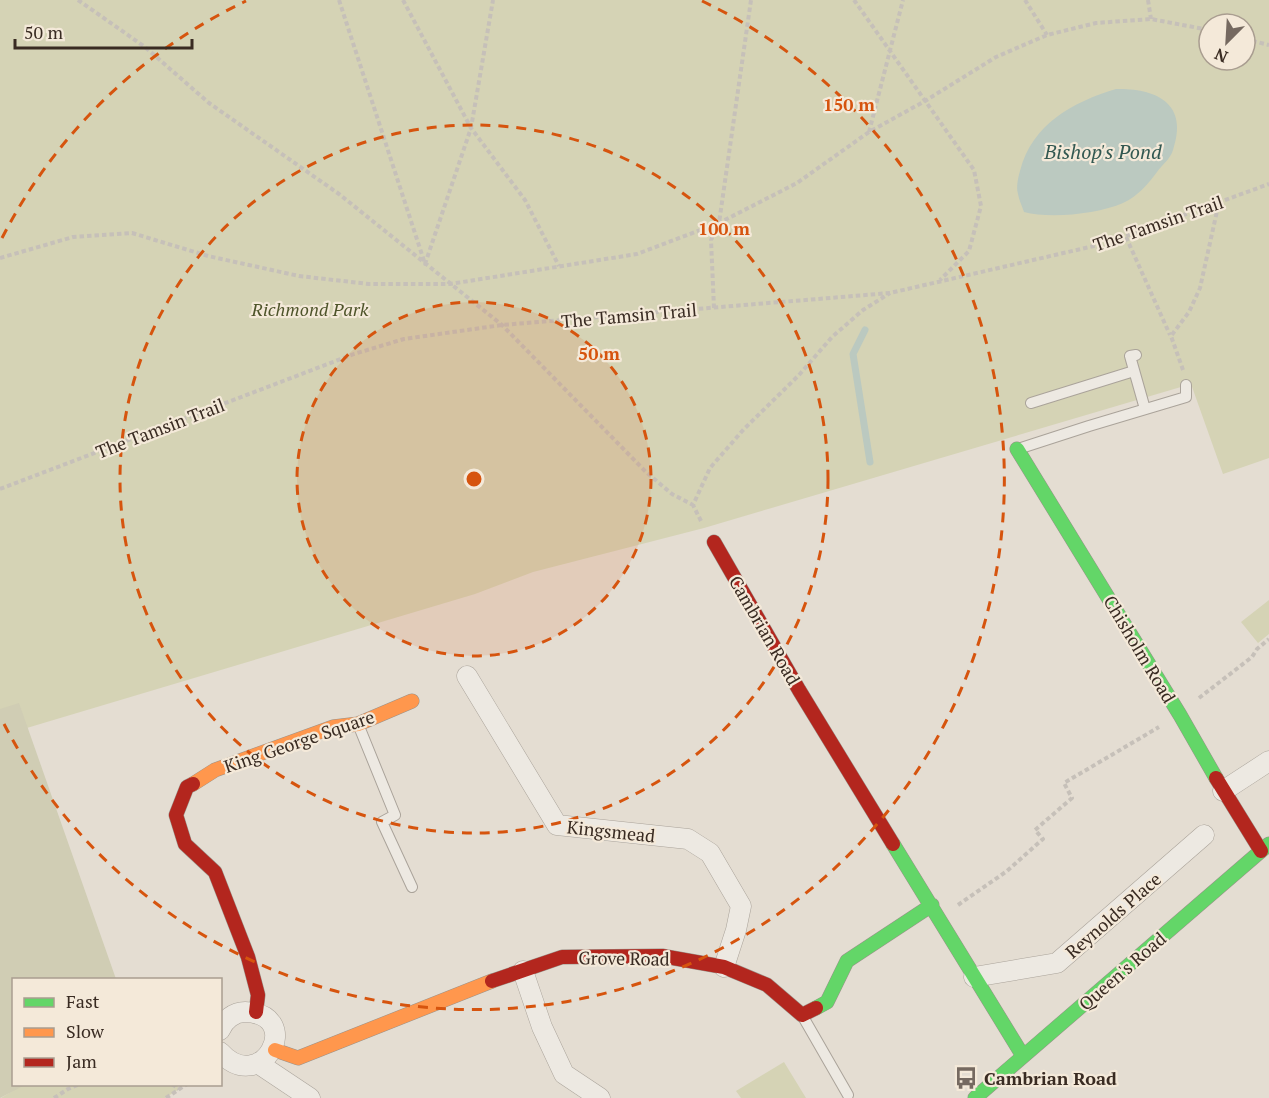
<svg xmlns="http://www.w3.org/2000/svg" width="1269" height="1098" font-family="'PT Serif',serif">
	<style>
		.green { fill: #d5d3b5; fill-rule: evenodd }
		.cemetery { fill: #d0cdb4 }
		.water { fill: #bbc9c0 }
		.lines { fill: none; stroke-linecap: round; stroke-linejoin: round }
		.stream { stroke: #bbc9c0; stroke-width: 7 }
		.lane-casing { stroke: #aaa39a; stroke-width: 12 }
		.street-casing { stroke: #aaa39a; stroke-width: 21 }
		.fast-casing { stroke: #9a928a; stroke-width: 15 }
		.slow-casing { stroke: #9a928a; stroke-width: 15 }
		.jam-casing { stroke: #9a928a; stroke-width: 15 }
		.path { stroke: #c6c0b9; stroke-width: 4; stroke-dasharray: 4.5 3; stroke-linecap: butt }
		.lane { stroke: #ede9e2; stroke-width: 10 }
		.street { stroke: #ede9e2; stroke-width: 20 }
		.fast { stroke: #63d668; stroke-width: 14 }
		.slow { stroke: #ff974d; stroke-width: 14 }
		.jam { stroke: #b3261e; stroke-width: 14 }
		.ring { fill: none; stroke: #d6540e; stroke-width: 3; stroke-dasharray: 10 8 }
		.labels { text-anchor: middle; dominant-baseline: central; stroke-width: 4.5; stroke-linejoin: round; paint-order: stroke }
		.street-label { font-size: 18px; fill: #392b22; stroke: #f4e9d9 }
		.park-label { font-size: 18px; font-style: italic; fill: #4e542a; stroke: #f4e9d9 }
		.poi-label { font-size: 18px; font-weight: bold; fill: #392b22; stroke: #f4e9d9; text-anchor: start }
		.water-label { font-size: 20px; font-style: italic; fill: #325851; stroke: #f4e9d9 }
		.centre { fill: #d6540e; stroke: #f4e9d9; stroke-width: 3 }
		.ring-label { font-size: 18px; text-anchor: middle; font-weight: bold; fill: #d6540e; stroke: #f4e9d9; stroke-width: 4.5; stroke-linejoin: round; paint-order: stroke }
	</style>
	<rect width="100%" height="100%" fill="#e4ddd2"/>
	<path class="green" d="M0,0H1269V458L1223,474L1191,384L704,528L533,572L475,594L0,736ZM1209,24H1245V60H1209Z
		M1269,600V634L1258,643L1241,622Z
		M784,1062L806,1098H741L736,1091Z
		M24,1084H176L179,1089L165,1098H1Z"/>
	<path class="cemetery" d="M19,703L116,979L14,980V1084L25,1085L0,1098V709Z"/>
	<path class="water" d="M1116,89C1157,88 1189,104 1173,150C1171,158 1162,165 1157,172C1148,184 1138,196 1123,203C1098,214 1050,219 1024,212C1022,206 1019,200 1018,194C1016,187 1018,178 1020,171C1032,124 1073,102 1116,89Z"/>
	<g class="lines">
		<path class="stream" d="M865,330L853,354L870,462"/>
		<g class="lane-casing">
			<path id="lane" d="M1136,355L1130,356L1145,409
				M1031,403L1134,371
				M1018,449L1089,426L1186,397V385
				M358,724L395,815L382,822L412,887
				M802,1015L848,1095"/>
		</g>
		<g class="street-casing">
			<path id="street" d="M467,676L557,825L688,839L710,853L741,906L736,930L724,967
				M1223,791L1269,761
				M523,971L542,1027L564,1074L600,1098
				M974,977L1057,963L1204,835
				M220,1030C224,1020 234,1012 245,1012C306,1014 262,1098 220,1052
				M262,1066L310,1098"/>
		</g>
		<g class="fast-casing">
			<path id="fast" d="M1017,449L1180,715L1216,778
				M893,844L1023,1056
				M816,1008L827,1002L847,961L932,905
				M975,1098L1269,844"/>
		</g>
		<g class="slow-casing">
			<path id="slow" d="M193,784L215,770L333,727L358,724L412,701
				M275,1050L298,1058L492,981"/>
		</g>
		<g class="jam-casing">
			<path id="jam" d="M714,542L799,690L893,844
				M1216,778L1261,851
				M193,784L187,787L176,815L185,844L215,872L248,957L258,995L256,1012
				M492,981L562,957L662,956L724,967L767,985L802,1015L816,1008"/>
		</g>
		<path class="path" d="M78,0L145,47L209,103L339,194L502,325L646,472L672,494L693,505
			M339,0L425,264L471,128L493,0
			M403,0L471,128L525,200L559,266
			M854,0L974,170L981,206L969,251L940,280
			M1025,0L1047,35
			M1148,0L1151,19
			M1245,39L1269,45
			M869,132L903,0
			M1126,237L1170,335
			M0,258L73,237L132,233L208,256L299,276L369,284H450L637,254L719,223L797,183L869,132L925,101L996,57L1047,35L1096,23L1151,19L1209,30
			M714,308L711,240L719,223L751,0
			M1183,370L1171,336L1189,312L1200,288L1219,202
			M0,489L354,354L404,339L502,325L890,293L1107,243L1269,184
			M701,521L693,505L710,468L744,429L799,375L832,337L863,310L890,293
			M1199,698L1252,657L1257,649L1269,639
			M958,905L1007,871L1043,839L1035,830L1072,798L1064,783L1159,727
			M172,1084L179,1089
			M54,1098L68,1089L80,1084
			M166,1098L187,1084"/>
		<use href="#lane" class="lane"/>
		<use href="#street" class="street"/>
		<use href="#fast" class="fast"/>
		<use href="#slow" class="slow"/>
		<use href="#jam" class="jam"/>
	</g>
	<circle cx="474" cy="479" r="177" fill="#d6540e" fill-opacity=".12"/>
	<g class="ring">
		<circle cx="474" cy="479" r="177"/>
		<circle cx="474" cy="479" r="354"/>
		<path d="M2 238A530 530 0 0 1 246 1M702 1A530 530 0 1 1 2 720"/>
	</g>
	<defs>
		<g id="bus-bare" transform="scale(1.8)"><path d="M-5-6H5V4H4V6H2V4H-2V6H-4V4H-5ZM-3.5-4V0h7V-4ZM-3.5 1.2v1.5H-2V1.2ZM2 1.2v1.5H3.5V1.2Z" fill="#756960" stroke="#f4e9d9" stroke-width="2.5" paint-order="stroke"/></g>
	</defs>
	<g fill-rule="evenodd">
		<use href="#bus-bare" x="966" y="1078"/>
	</g>
	<g class="labels">
		<g class="street-label">
			<text transform="translate(1158 223) rotate(-19)">The Tamsin Trail</text>
			<text transform="translate(629 315) rotate(-5)">The Tamsin Trail</text>
			<text transform="translate(160 428) rotate(-21)">The Tamsin Trail</text>
			<text transform="translate(765 630) rotate(60)">Cambrian Road</text>
			<text transform="translate(1140 649) rotate(59)">Chisholm Road</text>
			<text transform="translate(299 741) rotate(-19)">King George Square</text>
			<text transform="translate(611 831) rotate(6)">Kingsmead</text>
			<text transform="translate(1113 915) rotate(-41)">Reynolds Place</text>
			<text transform="translate(624 958) rotate(1)">Grove Road</text>
			<text transform="translate(1122 971) rotate(-41)">Queen's Road</text>
		</g>
		<g class="park-label">
			<text x="310" y="309">Richmond Park</text>
		</g>
		<g class="poi-label">
			<text x="984" y="1078">Cambrian Road</text>
		</g>
		<g class="water-label">
			<text x="1103" y="151">Bishop's Pond</text>
		</g>
	</g>
	<circle cx="474" cy="479" r="9" class="centre"/>
	<g class="ring-label">
		<text x="849" y="111">150 m</text>
		<text x="724" y="235">100 m</text>
		<text x="599" y="360">50 m</text>
	</g>
	<rect x="12" y="978" width="210" height="108" fill="#f4e9d9" stroke="#a99d90" stroke-width="1.5"/>
	<rect x="24" y="998" width="30" height="9" fill="#63d668" stroke="#a99d90" stroke-width="1.5"/>
	<text x="66" y="1008" font-size="18" fill="#392b22">Fast</text>
	<rect x="24" y="1028" width="30" height="9" fill="#ff974d" stroke="#a99d90" stroke-width="1.5"/>
	<text x="66" y="1038" font-size="18" fill="#392b22">Slow</text>
	<rect x="24" y="1058" width="30" height="9" fill="#b3261e" stroke="#a99d90" stroke-width="1.5"/>
	<text x="66" y="1068" font-size="18" fill="#392b22">Jam</text>
	<g transform="translate(1227 42) rotate(204)"><circle r="28" fill="#f4e9d9" stroke="#a99d90" stroke-width="1.5"/>
	<path d="M0-4.5L10 22L0 15L-10 22Z" fill="#756960"/>
	<text y="-9" font-size="16" font-weight="bold" text-anchor="middle" fill="#392b22">N</text>
	</g>
	<path d="M15 39v9h177v-9" fill="none" stroke="#392b22" stroke-width="3"/>
	<text x="24" y="39" font-size="18" fill="#392b22" stroke="#f4e9d9" stroke-width="4.5" paint-order="stroke">50 m</text>
</svg>
